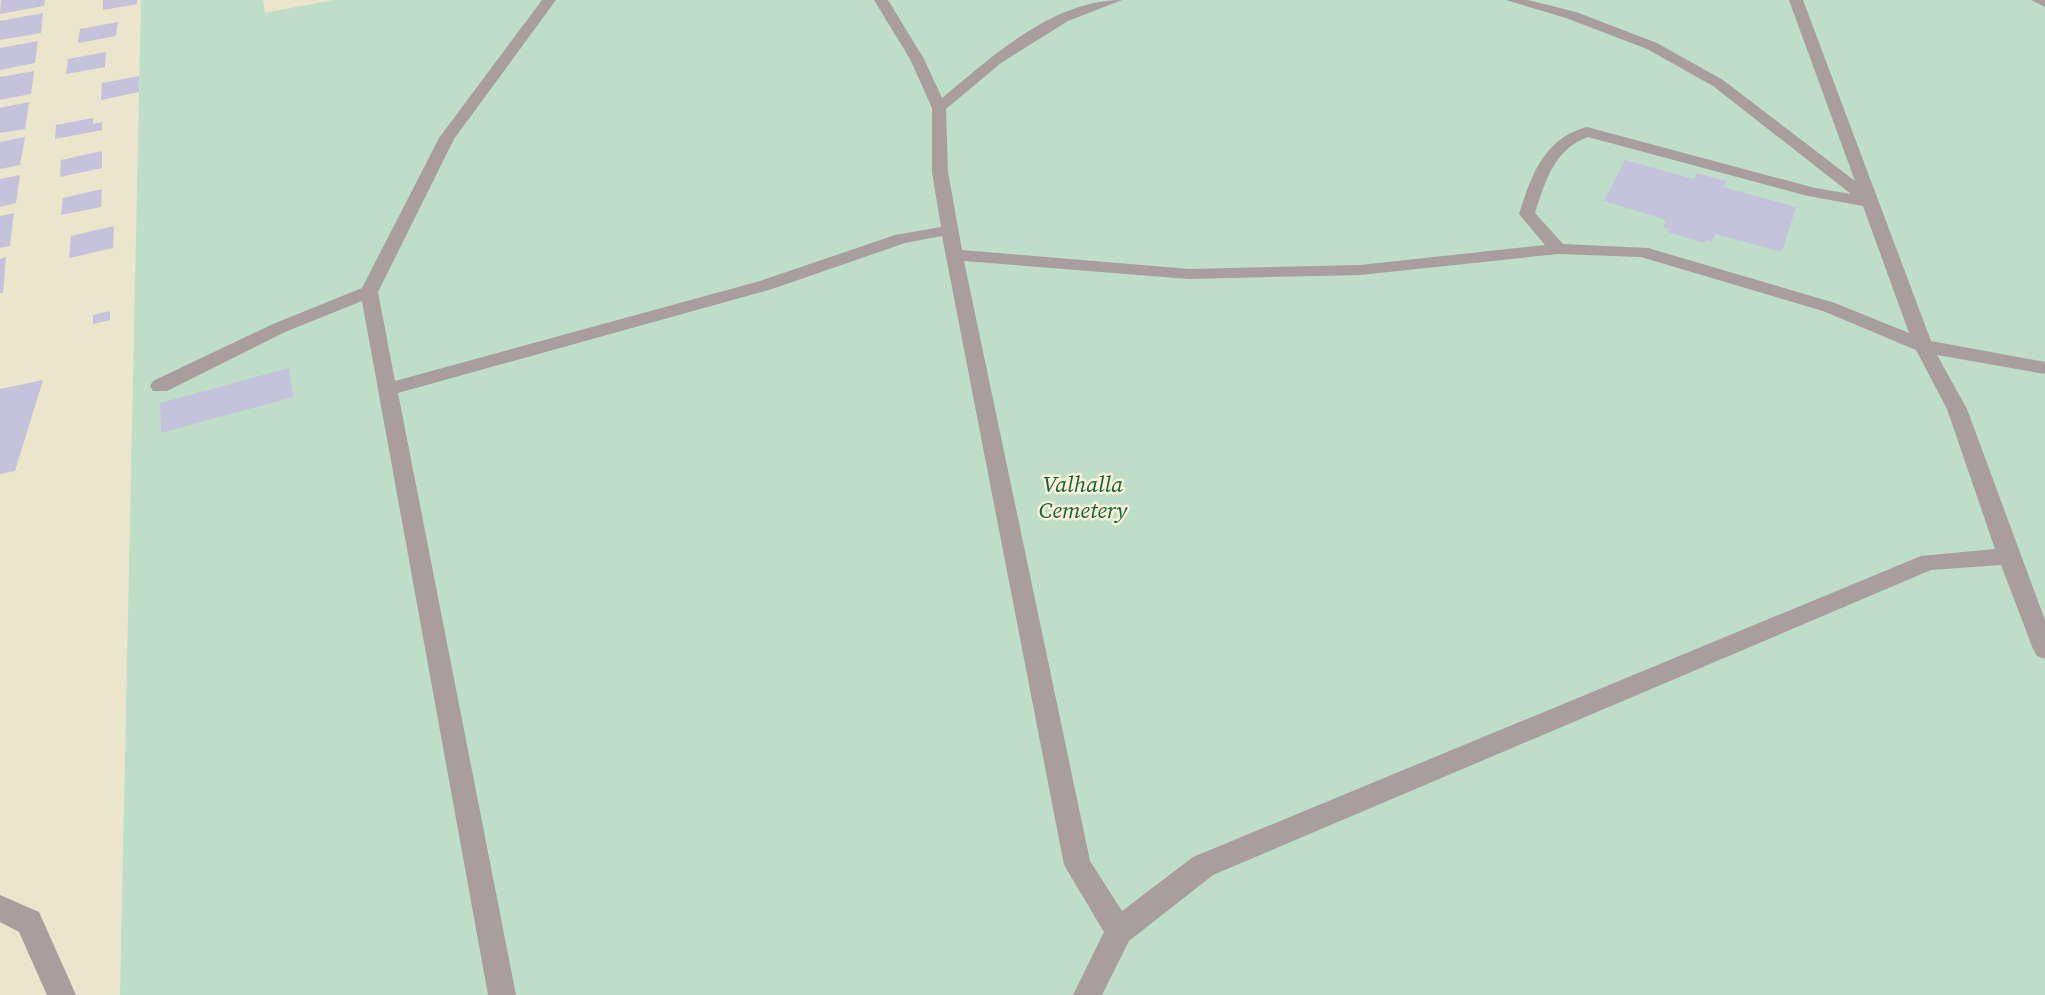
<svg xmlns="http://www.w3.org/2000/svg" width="2045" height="995" font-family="'Source Serif 4',serif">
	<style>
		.green { fill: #bedec8 }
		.building { fill: #c5c3dc }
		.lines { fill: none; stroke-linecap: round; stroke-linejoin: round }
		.lane { fill: #aa9d9d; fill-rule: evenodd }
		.labels { text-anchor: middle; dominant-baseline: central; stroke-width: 5; stroke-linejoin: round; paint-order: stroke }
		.park-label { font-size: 23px; font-style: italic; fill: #18623c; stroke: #f8f2d8 }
	</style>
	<rect width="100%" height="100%" fill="#ebe5cb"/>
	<path class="green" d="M141,0H263L265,13L333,0H2045V995H120Z"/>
	<path class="building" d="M1,0H45L44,6L0,14Z
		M103,0H137V4L103,10Z
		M43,13L41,33L0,40V21Z
		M118,22L116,36L78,43L80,29Z
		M38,41L35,63L0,70V48Z
		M106,52L105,67L66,74L68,59Z
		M34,71L31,94L0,100V77Z
		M139,76V92L101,100L102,83Z
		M29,102L25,129L0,133V108Z
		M93,118V124L102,122V130L55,139L56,125Z
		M25,137L20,165L0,169V142Z
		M102,151V168L60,177L61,160Z
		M1625,160L1694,179L1696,173L1726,181L1723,187L1796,207L1782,252L1715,234L1712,242L1706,240L1704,243L1668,232L1669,229L1663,228L1666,220L1604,201Z
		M20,175L16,203L0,207V179Z
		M102,189L101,207L61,215L63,198Z
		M14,213L10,246L0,248V216Z
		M114,226L113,248L69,258L71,236Z
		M6,257L3,293H0V259Z
		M110,311V320L93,324V315Z
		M289,368L293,397L161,433L160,403Z
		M43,380L15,471L0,474V389Z"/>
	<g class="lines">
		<path class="lane" d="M542,0H556L454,139L378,292L395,381L760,281L895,235L941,227L932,172V108L910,59L874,0H888L924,59L942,98C991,57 1053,0 1122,0L1068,21L1001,63L946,109L948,172L962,250L1189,269L1360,265L1545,245L1519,214C1531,176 1544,138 1587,127L1815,188L1851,194L1713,86L1647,49L1566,18L1506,0H1528L1576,12L1657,43L1723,80L1855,181L1789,0H1803L1931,341L2045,362V374L1937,355L1967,409L2045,620V659L2037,656L2033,649L2001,565L1931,570L1213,875L1129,941L1102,995H1073L1104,932L1064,865L942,236L905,243L772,289L398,393L516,995H488L362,301L285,332L167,391H153L150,386L153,381L273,324L362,288L439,138ZM1588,137L1808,196L1863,206L1909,333L1835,303L1648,248L1563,244L1535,213C1545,182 1554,149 1588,137ZM1558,254L1641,257L1823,311L1916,350L1947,409L1995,549L1921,556L1193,857L1122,911L1090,861L964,261L1189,279L1360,275Z
			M2031,0H2045V7Z
			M0,895L39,912L76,995H47L19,932L0,922Z"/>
	</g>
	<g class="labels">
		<g class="park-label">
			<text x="1083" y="484">Valhalla<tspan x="1083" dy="26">Cemetery</tspan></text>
		</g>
	</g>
</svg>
